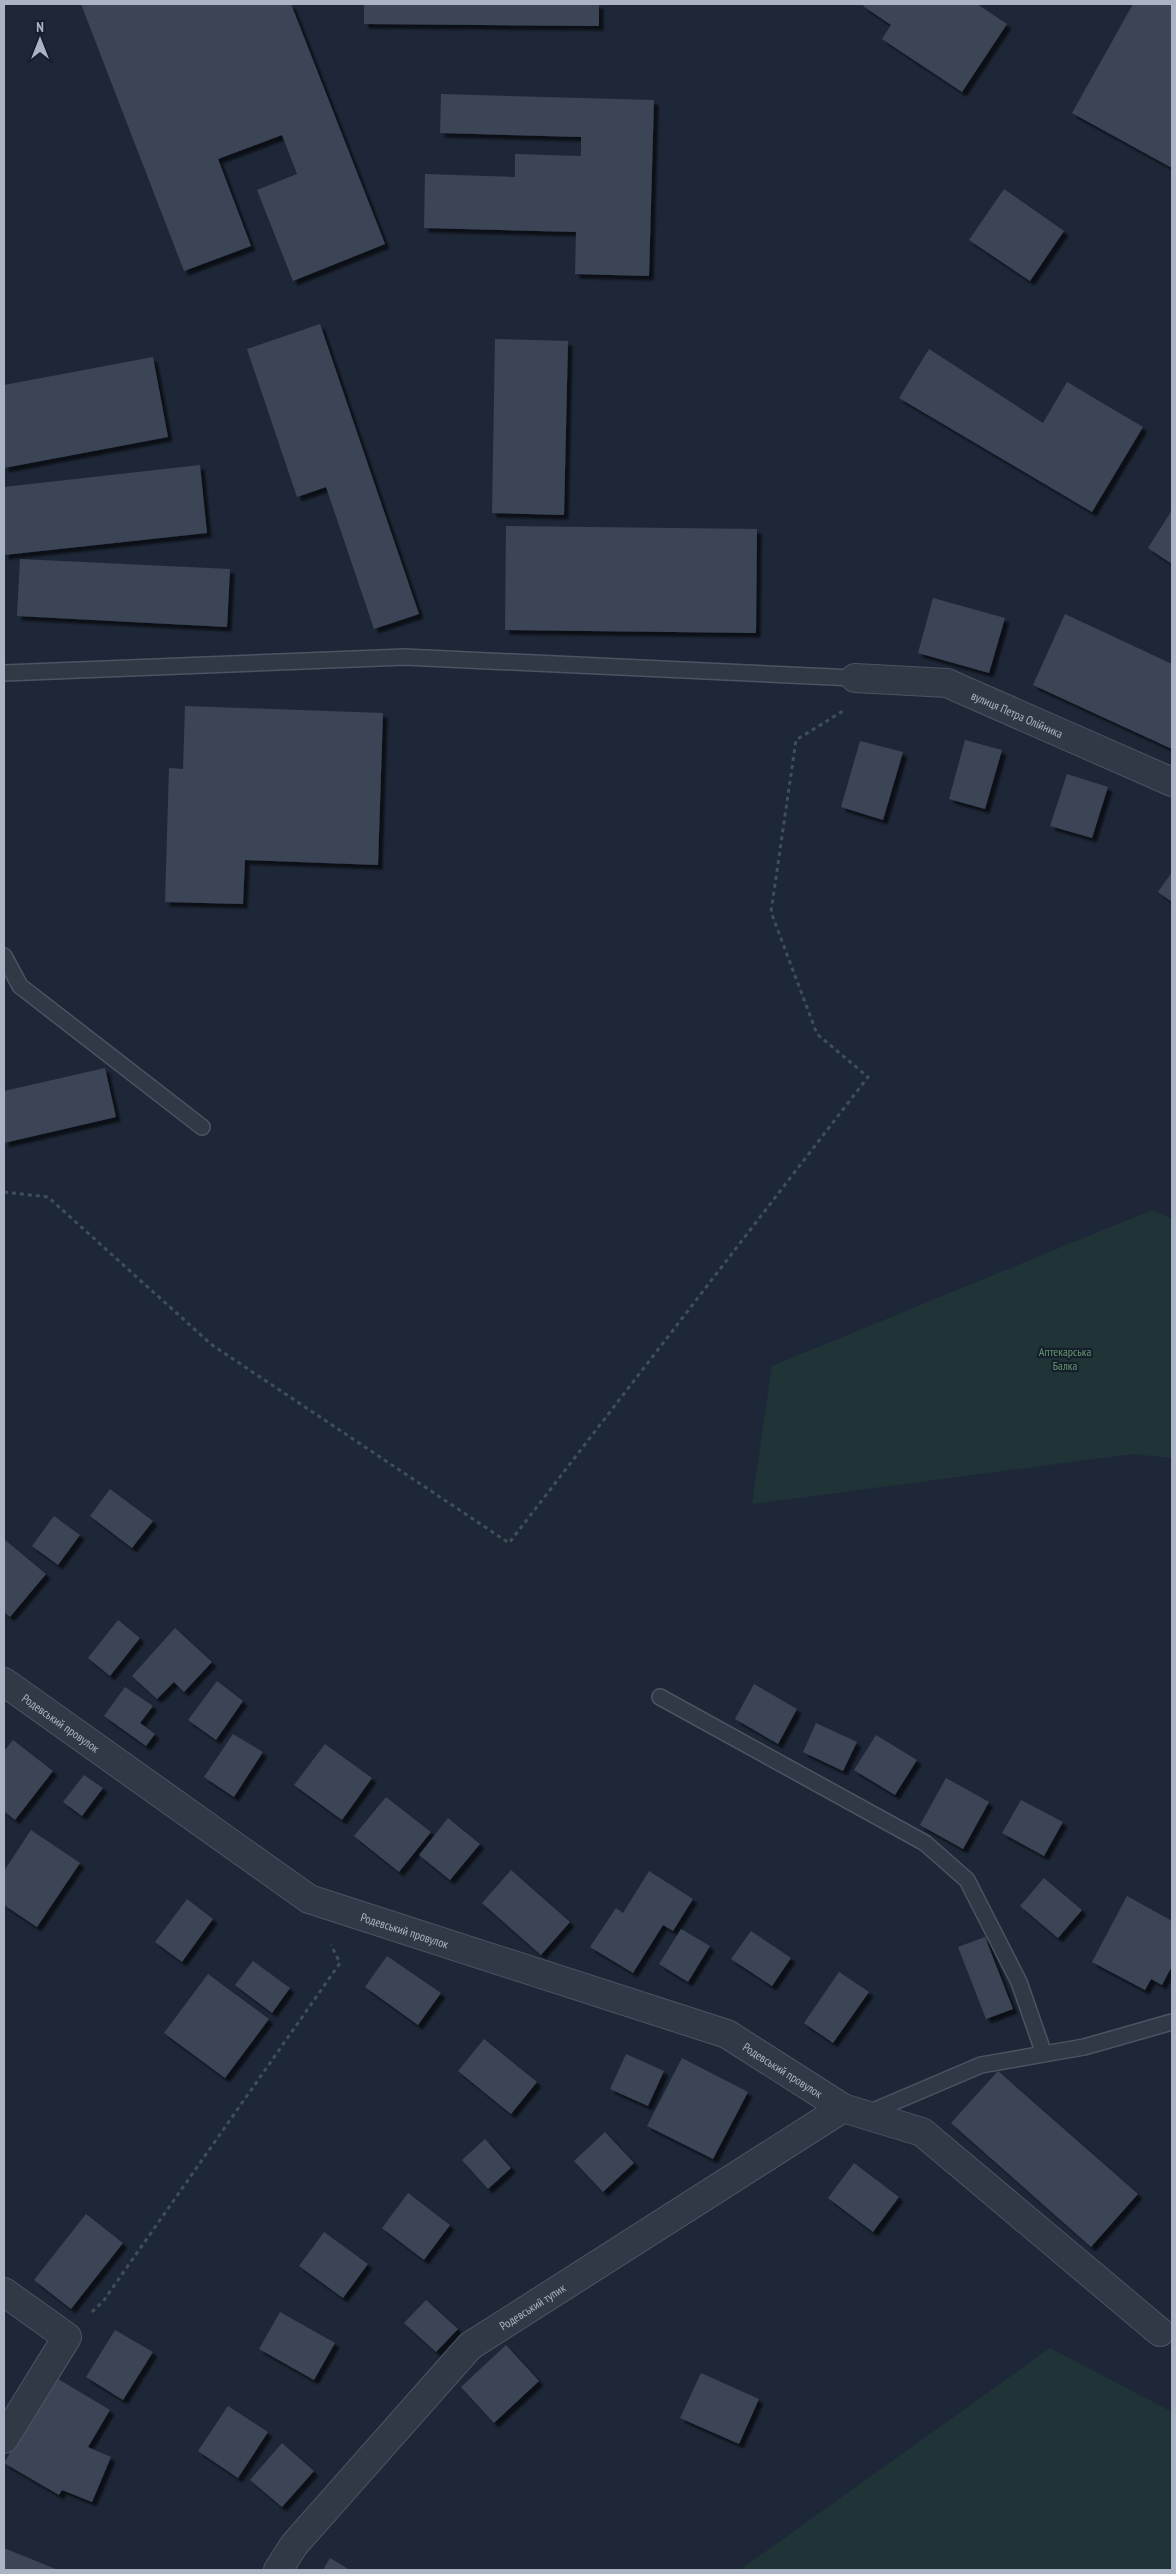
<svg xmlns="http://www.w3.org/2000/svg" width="1176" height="2574" font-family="'PT Sans Narrow',sans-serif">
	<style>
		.green { fill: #203438 }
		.building { fill: #3a4557; filter: url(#shadow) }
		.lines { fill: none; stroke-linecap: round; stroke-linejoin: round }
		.lane-casing { stroke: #4c5462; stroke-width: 18 }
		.street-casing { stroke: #4c5462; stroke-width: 30 }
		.path { stroke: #3d5155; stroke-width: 3; stroke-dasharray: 4 4; stroke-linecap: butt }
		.lane { stroke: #313947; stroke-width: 15 }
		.street { stroke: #313947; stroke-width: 28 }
		.labels { text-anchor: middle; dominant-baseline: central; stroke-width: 4.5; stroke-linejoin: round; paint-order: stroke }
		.street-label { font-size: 12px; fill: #abb4c4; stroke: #171f2b }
		.park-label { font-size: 12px; fill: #629570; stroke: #171f2b }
	</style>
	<defs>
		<filter id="shadow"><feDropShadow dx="4.5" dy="4.5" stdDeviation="1" flood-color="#0009"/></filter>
	</defs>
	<rect width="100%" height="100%" fill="#1e2737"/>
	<path class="green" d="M1152,1210L1172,1219V1458L1132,1454L752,1504L772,1366Z
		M1050,2348L1172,2412V2570H740Z"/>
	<path class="building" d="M81,4H291L385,244L293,281L257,190L297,174L282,135L218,159L251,246L184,271Z
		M364,4H599V26L364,24Z
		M865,4H977L1007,24L962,92L882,39L891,25L863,6Z
		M1133,4H1172V168L1072,113Z
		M441,94L654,100L649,276L575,274L576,232L424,228L425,174L515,177V154L581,156V137L440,133Z
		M1004,189L1064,231L1030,281L969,240Z
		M320,324L419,614L374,629L326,487L297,497L247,349Z
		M495,339L568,341L564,515L492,513Z
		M929,349L1043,423L1067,382L1143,427L1092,512L899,398Z
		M153,357L168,437L4,468V385Z
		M200,465L207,533L4,555V487Z
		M1172,510V564L1148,548Z
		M506,526L757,529L756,633L505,630Z
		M20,559L230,569L227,627L17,616Z
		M933,598L1005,618L989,673L918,653Z
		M1065,614L1172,664V749L1033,685Z
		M185,706L383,713L378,865L245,860L243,904L165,902L169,768L183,769Z
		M965,740L1002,750L985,809L949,799Z
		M860,741L903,752L883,820L841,807Z
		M1067,774L1108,787L1092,838L1050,826Z
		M1172,872V902L1158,892Z
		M105,1068L116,1117L4,1143V1091Z
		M110,1489L153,1521L132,1548L90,1516Z
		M54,1516L80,1535L58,1565L32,1546Z
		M4,1539L46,1574L10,1617L4,1612Z
		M118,1620L140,1638L110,1676L88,1658Z
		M175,1628L212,1662L184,1692L174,1682L157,1699L132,1676Z
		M217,1681L243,1701L216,1740L188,1720Z
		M754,1684L797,1709L778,1744L735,1719Z
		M125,1687L153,1706L140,1723L155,1734L146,1746L104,1716Z
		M816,1723L857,1742L843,1771L803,1752Z
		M233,1734L263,1752L234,1797L204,1777Z
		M876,1735L917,1760L895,1795L854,1770Z
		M13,1740L53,1771L15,1820L4,1811V1751Z
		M325,1744L372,1778L342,1820L294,1785Z
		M84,1775L103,1788L82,1816L63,1802Z
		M946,1778L989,1802L963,1849L920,1825Z
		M386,1797L431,1832L399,1872L354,1836Z
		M1021,1800L1063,1822L1044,1856L1002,1833Z
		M448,1818L480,1844L450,1880L419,1855Z
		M31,1830L80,1863L37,1927L4,1905V1871Z
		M511,1870L570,1922L541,1955L482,1903Z
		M649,1871L693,1899L673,1931L663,1925L633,1973L590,1947L616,1908L623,1913Z
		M1044,1878L1082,1910L1058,1938L1020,1906Z
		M1127,1896L1172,1921V1966L1162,1985L1151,1979L1145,1990L1092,1962Z
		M187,1899L213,1919L182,1962L155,1942Z
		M681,1929L710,1946L688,1982L659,1964Z
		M751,1931L791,1958L772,1986L731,1959Z
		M985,1937L1013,2009L986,2019L958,1947Z
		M387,1956L441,1993L418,2025L365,1987Z
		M253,1961L290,1988L272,2013L235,1985Z
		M839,1972L869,1992L833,2043L804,2023Z
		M208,1974L269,2019L225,2078L164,2033Z
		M484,2039L537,2082L511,2114L458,2071Z
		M626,2054L664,2071L648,2106L610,2089Z
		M682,2058L748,2092L713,2159L647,2126Z
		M998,2071L1138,2194L1091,2247L951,2123Z
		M605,2132L634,2163L603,2192L574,2161Z
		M485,2139L511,2168L488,2189L462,2160Z
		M854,2163L899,2197L873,2232L828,2198Z
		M408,2193L450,2225L424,2260L382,2228Z
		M86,2214L123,2243L71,2309L34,2280Z
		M324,2232L368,2264L343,2298L299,2266Z
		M426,2300L458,2329L436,2352L404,2323Z
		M280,2312L335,2343L314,2380L259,2349Z
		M115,2330L153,2352L123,2400L86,2377Z
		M506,2345L539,2381L494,2423L461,2387Z
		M701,2373L759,2399L739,2444L680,2418Z
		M55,2377L110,2410L88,2447L111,2457L92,2502L62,2490L59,2495L4,2463Z
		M228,2406L268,2432L238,2478L198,2451Z
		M282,2443L314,2471L282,2507L250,2480Z
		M4,2548L58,2570H4Z
		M330,2558L350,2570H323Z"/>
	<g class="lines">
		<g class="lane-casing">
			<path id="lane" d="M4,673L404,657L855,678
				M4,956L20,986L202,1127
				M660,1697L925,1843L967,1880L1019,1982L1044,2054
				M866,2114L981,2065L1084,2047L1172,2022"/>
		</g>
		<g class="street-casing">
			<g id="street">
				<path id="s1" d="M855,678L947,683L1172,782"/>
				<path id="s2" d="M4,1682L309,1899L727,2034L843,2108L922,2132L1160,2332"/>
				<path d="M4,2292L67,2337L4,2439"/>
				<path id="s3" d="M278,2570L294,2545L470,2346L843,2108"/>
			</g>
		</g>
		<path class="path" d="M4,1192L48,1197L212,1345L509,1543L868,1077L817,1034L771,912L796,740L843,711
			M92,2312L104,2300L340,1963L331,1945"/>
		<use href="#lane" class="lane"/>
		<use href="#street" class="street"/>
	</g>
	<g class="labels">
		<g class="street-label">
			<text stroke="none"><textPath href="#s1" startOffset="169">вулиця Петра Олійника</textPath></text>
			<text stroke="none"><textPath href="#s2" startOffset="70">Родевський провулок</textPath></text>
			<text stroke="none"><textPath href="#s2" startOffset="475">Родевський провулок</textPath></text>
			<text stroke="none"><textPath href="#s2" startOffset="880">Родевський провулок</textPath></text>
			<text stroke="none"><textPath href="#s3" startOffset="369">Родевський тупик</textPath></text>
		</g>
		<g class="park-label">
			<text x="1065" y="1351">Аптекарська<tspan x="1065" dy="14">Балка</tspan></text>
		</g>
	</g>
	<rect width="1176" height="2574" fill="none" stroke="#abb4c4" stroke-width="10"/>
	<g transform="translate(40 40)" stroke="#171f2b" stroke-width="4" paint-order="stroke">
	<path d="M0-4L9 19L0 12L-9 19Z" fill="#abb4c4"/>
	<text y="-8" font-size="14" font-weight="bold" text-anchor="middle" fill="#abb4c4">N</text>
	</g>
</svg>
